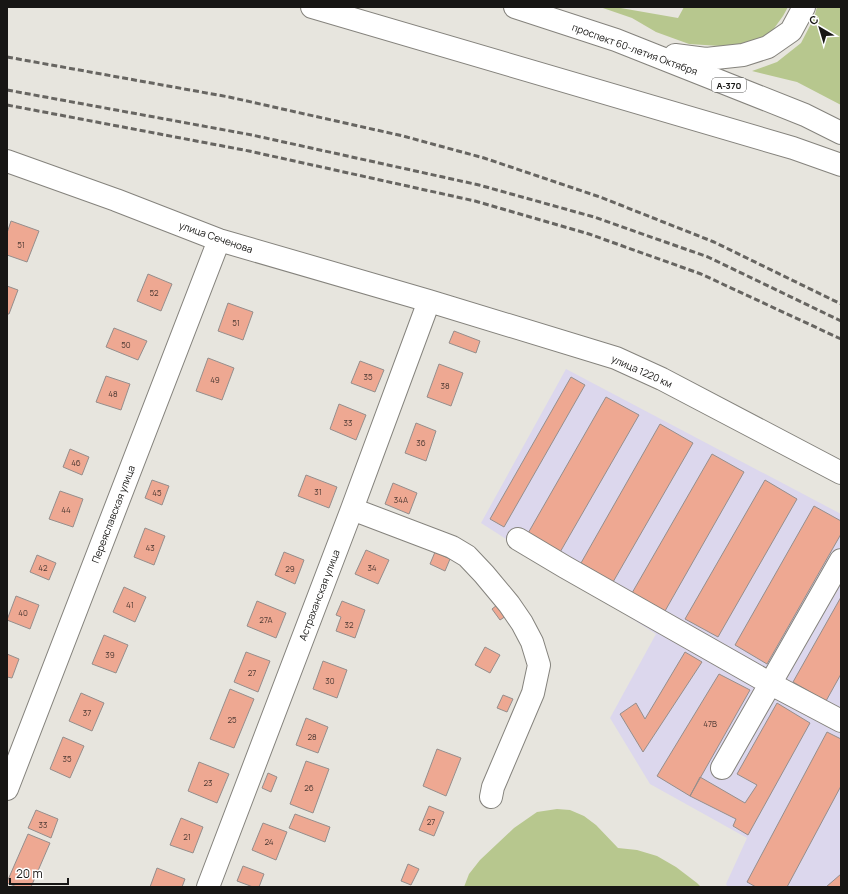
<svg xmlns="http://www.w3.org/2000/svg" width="848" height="894" font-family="Manrope,sans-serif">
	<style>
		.industrial { fill: #dcd7ed }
		.green { fill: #b7c78e }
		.building { fill: #eea892; stroke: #958e8c }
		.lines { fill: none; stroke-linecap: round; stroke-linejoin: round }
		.minor-casing { stroke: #85837d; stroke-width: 24 }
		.major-casing { stroke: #85837d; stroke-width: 24 }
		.highway-casing { stroke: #85837d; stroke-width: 24 }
		.minor { stroke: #fff; stroke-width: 22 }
		.major { stroke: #fff; stroke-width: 22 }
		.highway { stroke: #fff; stroke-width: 22 }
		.rail { stroke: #676561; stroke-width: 3; stroke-dasharray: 6 3; stroke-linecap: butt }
		.labels { text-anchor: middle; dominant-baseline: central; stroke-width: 4; stroke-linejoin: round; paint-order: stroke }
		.number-label { font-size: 8px; fill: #4d3a34 }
		.shield { fill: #fff; stroke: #5d5c5a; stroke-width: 1 }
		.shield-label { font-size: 9px; font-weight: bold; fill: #171614 }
		.street-label { font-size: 10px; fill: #171614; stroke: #fff }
	</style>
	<rect width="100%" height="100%" fill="#e7e5de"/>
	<path class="industrial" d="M566,369L841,514V887H728L726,884L747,838L650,784L610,718L656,634L481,523Z"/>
	<path class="green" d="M600,7H615L678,18L684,7H788L783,16L770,34L753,43L720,46L689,44L656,32L632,18Z
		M817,7H841V105L797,82L752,71L777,62L801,43L814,18Z
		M557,809L570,810L584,816L596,825L618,848L637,850L657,856L676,867L697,883L701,887H464L469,874L480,860L514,828L537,812Z"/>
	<path class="building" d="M11,221L39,231L27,262L7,255V233Z
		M148,274L172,284L161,311L137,301Z
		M7,286L18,290L9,314H7Z
		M228,303L253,312L243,340L218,331Z
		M114,328L147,341L138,360L106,347Z
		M454,331L480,341L476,353L449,343Z
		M208,358L234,368L222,400L196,391Z
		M360,361L384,370L375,392L351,383Z
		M439,364L463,373L451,406L427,397Z
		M106,376L130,384L121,410L96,402Z
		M571,377L585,385L504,527L490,519Z
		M606,397L639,415L559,554L527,535Z
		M339,404L366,415L356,440L330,429Z
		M416,423L436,431L426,461L405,453Z
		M660,424L693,443L613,582L581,563Z
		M70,449L89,457L82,475L63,467Z
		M712,454L744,472L665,611L632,593Z
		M306,475L337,487L329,508L298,496Z
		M152,480L169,486L162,505L145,498Z
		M765,480L797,499L718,637L685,619Z
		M393,483L417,493L409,514L385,504Z
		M60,491L83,499L73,527L49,519Z
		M814,506L841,521V534L767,664L735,645Z
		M145,528L165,536L154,565L134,557Z
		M366,550L389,560L378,584L355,574Z
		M284,552L304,560L295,584L275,575Z
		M435,552L450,559L445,571L430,564Z
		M37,555L56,563L49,580L30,572Z
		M124,587L146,597L135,622L113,612Z
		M16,596L39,605L30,629L7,620Z
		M841,597V674L826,701L793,682Z
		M257,601L286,613L276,638L247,626Z
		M342,601L365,610L355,638L336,631L341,617L336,615Z
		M497,605L506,616L500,620L492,609Z
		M104,635L128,645L116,673L92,664Z
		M485,647L500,655L490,673L475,665Z
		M246,652L270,661L258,692L234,682Z
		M685,652L702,662L643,752L620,714L636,703L645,719Z
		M7,654L19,659L12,678L7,677Z
		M323,661L347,670L337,698L313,689Z
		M719,674L750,690L690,796L657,776Z
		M230,689L254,699L234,748L210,739Z
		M81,693L104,703L92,731L69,721Z
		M503,695L513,699L507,712L497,708Z
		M777,703L810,723L748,835L733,826L736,819L690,796L700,777L745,803L757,785L737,774Z
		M306,718L328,727L318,753L296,745Z
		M827,732L841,739V786L787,887H756L747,882Z
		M63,737L84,746L70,778L50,769Z
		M437,749L461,758L446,796L423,786Z
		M306,761L329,769L313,813L290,804Z
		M199,762L229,774L217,803L188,791Z
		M268,773L277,777L271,792L262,788Z
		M429,806L444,812L434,836L419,830Z
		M36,810L58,819L51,838L28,828Z
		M295,814L330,827L325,842L289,828Z
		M181,818L203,827L193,853L170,845Z
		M263,823L287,832L276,860L252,850Z
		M28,834L50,843L31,887H17L7,883V882Z
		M408,864L419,869L411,885L401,881Z
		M243,866L264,874L259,887H253L237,881Z
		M157,868L185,879L182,887H150Z
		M841,874V887H826Z"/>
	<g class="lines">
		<g class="minor-casing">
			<path id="minor" d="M7,161L116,200L219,240L429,301L616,358L662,379L841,473
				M352,509L452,547L467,556L484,574L509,604L522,623L532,642L539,665L533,693L493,787L491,797
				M518,539L565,567L771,684L841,721
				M722,768L841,560
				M7,789L219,240
				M208,887L352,509L429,301"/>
		</g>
		<g class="major-casing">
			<path id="major" d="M312,7L793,148L841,165"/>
		</g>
		<g class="highway-casing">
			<path id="highway" d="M515,7L616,40L805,115L841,133
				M675,55L706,59L743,55L768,47L791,31L804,7"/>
		</g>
		<use href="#minor" class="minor"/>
		<use href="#major" class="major"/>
		<use href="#highway" class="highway"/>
		<path class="rail" d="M7,57L229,97L403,136L484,158L600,197L714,242L841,304
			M7,90L252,135L479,185L594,217L708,257L841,321
			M7,105L249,151L475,201L589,234L701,274L841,339"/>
	</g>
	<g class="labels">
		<g class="number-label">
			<text x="21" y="244">51</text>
			<text x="154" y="292">52</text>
			<text x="236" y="322">51</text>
			<text x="126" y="344">50</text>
			<text x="368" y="376">35</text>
			<text x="215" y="379">49</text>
			<text x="445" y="385">38</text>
			<text x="113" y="393">48</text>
			<text x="348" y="422">33</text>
			<text x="421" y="442">36</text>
			<text x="76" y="462">46</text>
			<text x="318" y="491">31</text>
			<text x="157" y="492">45</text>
			<text x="401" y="499">34А</text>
			<text x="66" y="509">44</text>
			<text x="150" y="547">43</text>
			<text x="43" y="567">42</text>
			<text x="372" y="567">34</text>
			<text x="290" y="568">29</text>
			<text x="130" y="604">41</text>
			<text x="23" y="612">40</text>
			<text x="266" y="619">27А</text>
			<text x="349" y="624">32</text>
			<text x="110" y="654">39</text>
			<text x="252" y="672">27</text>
			<text x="330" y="680">30</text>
			<text x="87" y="712">37</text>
			<text x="232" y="719">25</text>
			<text x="710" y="723">47В</text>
			<text x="312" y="736">28</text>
			<text x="67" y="758">35</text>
			<text x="208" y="782">23</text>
			<text x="309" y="787">26</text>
			<text x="431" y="821">27</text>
			<text x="43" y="824">33</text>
			<text x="187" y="836">21</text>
			<text x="269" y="841">24</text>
		</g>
		<rect class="shield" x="712" y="78" width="34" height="14" rx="3"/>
		<g class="shield-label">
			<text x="729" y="85">А-370</text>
		</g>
		<g class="street-label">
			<text transform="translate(635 49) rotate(20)">проспект 60-летия Октября</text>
			<text transform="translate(216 237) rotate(19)">улица Сеченова</text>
			<text transform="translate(642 371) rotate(24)">улица 1220 км</text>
			<text transform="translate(113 514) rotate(-69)">Переяславская улица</text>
			<text transform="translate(319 595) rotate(-69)">Астраханская улица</text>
		</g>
	</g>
	<rect width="848" height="894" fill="none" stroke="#171614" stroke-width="16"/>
	<g transform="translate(820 28) rotate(322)" stroke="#ffffff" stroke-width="3" paint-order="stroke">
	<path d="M0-3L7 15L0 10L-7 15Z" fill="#171614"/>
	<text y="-6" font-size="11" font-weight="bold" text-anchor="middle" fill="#171614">С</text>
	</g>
	<path d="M10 878v6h58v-6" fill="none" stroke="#171614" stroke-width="2"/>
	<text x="16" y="878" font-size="12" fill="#171614" stroke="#ffffff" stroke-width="3" paint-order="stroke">20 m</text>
</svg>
